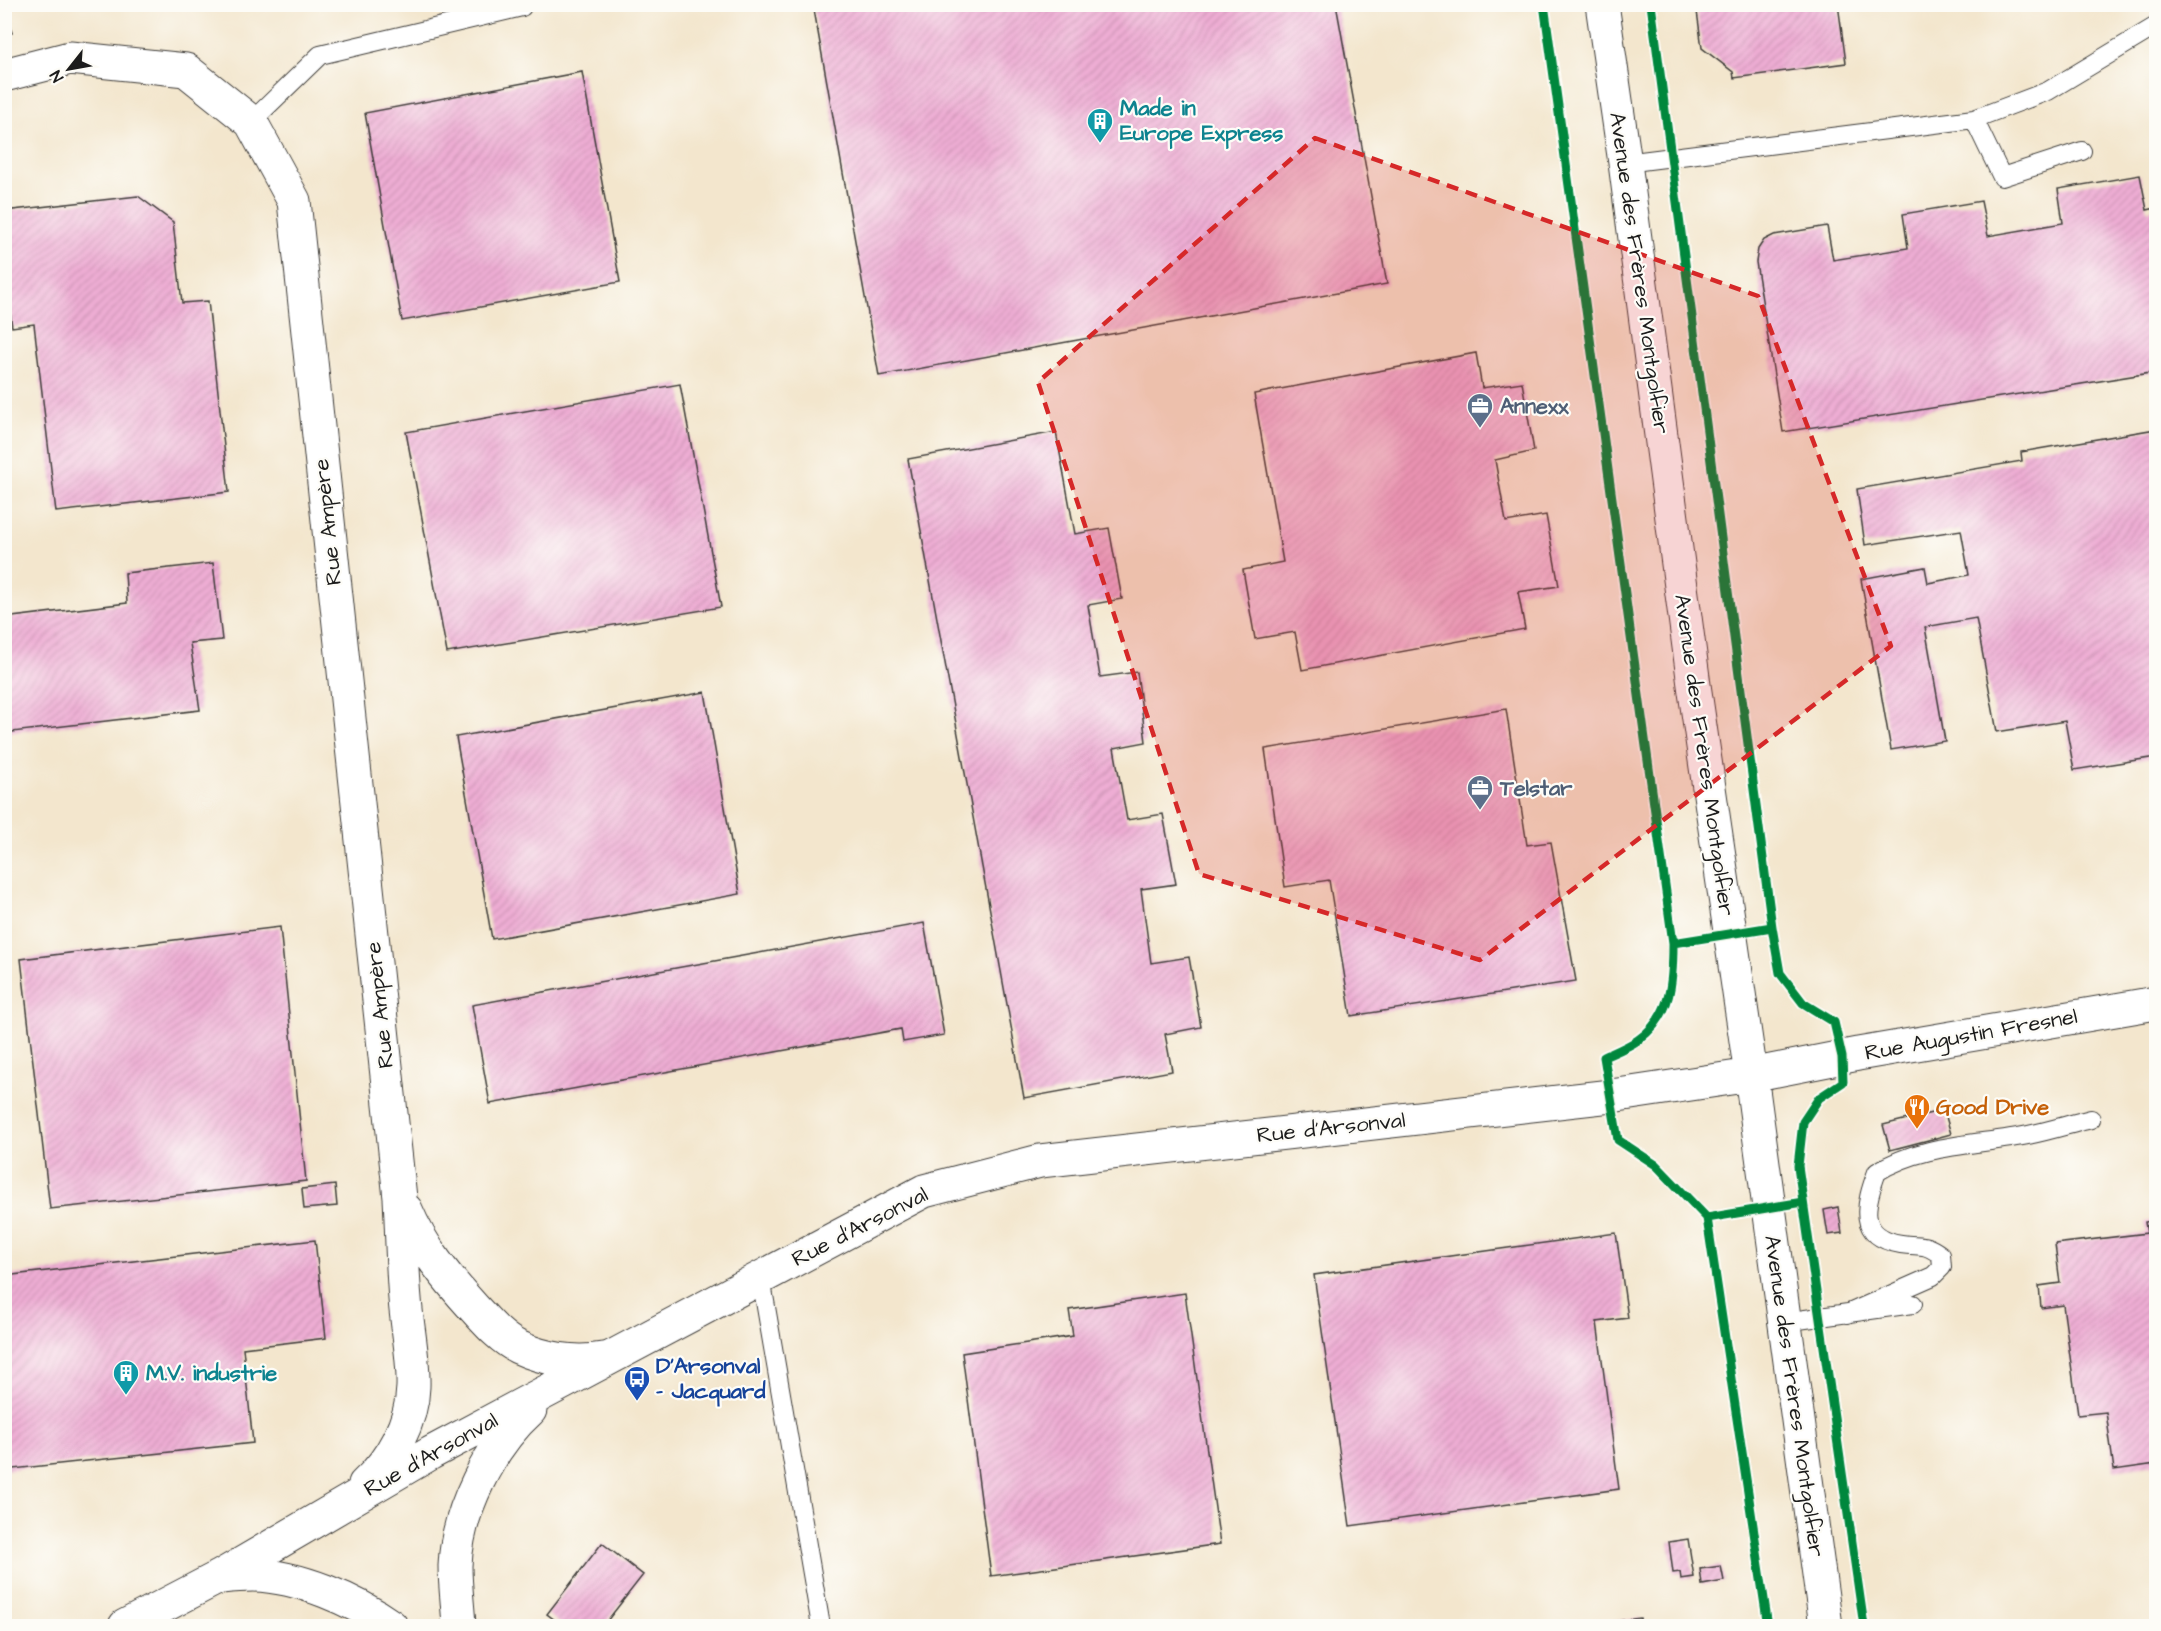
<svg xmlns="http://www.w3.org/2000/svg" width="2161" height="1631" font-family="'Architects Daughter',sans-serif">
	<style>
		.building { fill: url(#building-hatch) }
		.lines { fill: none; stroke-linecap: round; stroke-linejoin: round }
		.service-casing { stroke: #3c3a37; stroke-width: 20 }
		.minor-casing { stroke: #3c3a37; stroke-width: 35 }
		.tertiary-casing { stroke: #3c3a37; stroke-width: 35 }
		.service { stroke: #fff; stroke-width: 18 }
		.minor { stroke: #fff; stroke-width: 33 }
		.tertiary { stroke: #fff; stroke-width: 33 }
		.cycleway-casing { stroke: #fdfcf7; stroke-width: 13 }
		.cycleway { stroke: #00873e; stroke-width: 9 }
		.marked { fill: #d62828; fill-opacity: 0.2; stroke: #d62828; stroke-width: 4.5; stroke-dasharray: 12 8; stroke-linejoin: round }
		.labels { text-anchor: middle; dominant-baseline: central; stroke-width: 4.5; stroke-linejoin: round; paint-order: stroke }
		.culture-label { font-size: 22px; font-weight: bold; fill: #0d838f; stroke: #fdfcf7; text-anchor: start }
		.street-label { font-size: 22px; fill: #1c1c1c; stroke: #fdfcf7 }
		.service-label { font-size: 22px; font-weight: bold; fill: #4e5e75; stroke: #fdfcf7; text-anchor: start }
		.food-label { font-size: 22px; font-weight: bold; fill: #c56008; stroke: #fdfcf7; text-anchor: start }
		.transit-label { font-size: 22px; font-weight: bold; fill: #164399; stroke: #fdfcf7; text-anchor: start }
	</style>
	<defs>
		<pattern id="building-hatch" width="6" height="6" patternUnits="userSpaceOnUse" patternTransform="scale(1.5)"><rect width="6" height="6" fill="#eeadd4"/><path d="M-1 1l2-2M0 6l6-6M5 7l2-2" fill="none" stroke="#cc94b5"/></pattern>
	</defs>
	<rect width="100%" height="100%" fill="#fdfcf7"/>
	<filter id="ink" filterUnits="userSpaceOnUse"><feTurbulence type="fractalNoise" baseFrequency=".0167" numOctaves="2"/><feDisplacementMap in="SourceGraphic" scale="12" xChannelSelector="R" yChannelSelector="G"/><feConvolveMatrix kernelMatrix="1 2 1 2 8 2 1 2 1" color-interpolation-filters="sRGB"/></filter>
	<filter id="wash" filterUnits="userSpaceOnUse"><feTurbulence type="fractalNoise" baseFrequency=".008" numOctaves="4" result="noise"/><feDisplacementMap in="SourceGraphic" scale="24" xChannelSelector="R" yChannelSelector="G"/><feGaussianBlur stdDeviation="1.35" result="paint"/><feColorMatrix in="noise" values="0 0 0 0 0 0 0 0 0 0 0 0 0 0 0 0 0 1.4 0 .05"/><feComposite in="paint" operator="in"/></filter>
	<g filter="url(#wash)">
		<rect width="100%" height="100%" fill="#f3e6cd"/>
		<g id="blocks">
			<path class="building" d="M813,4H1336L1387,284L879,376Z
				M1696,4H1838L1846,63L1734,78L1733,72L1702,48Z
				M4,6L12,33L4,35Z
				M582,72L620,282L402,321L365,113Z
				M2140,175L2147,210L2156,208V372L1783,432L1756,262L1758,249L1764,240L1774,235L1827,226L1833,260L1908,248L1903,214L1981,201L1988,236L2063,223L2058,189Z
				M138,196L173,222L182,303L208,301L229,492L56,512L34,324L12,327L4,266V211Z
				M1476,353L1482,388L1522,382L1534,451L1495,460L1506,522L1546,515L1559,586L1518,592L1525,629L1302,670L1295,632L1255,639L1243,570L1283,562L1254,394Z
				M680,384L721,607L447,653L406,432Z
				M2156,429V757L2074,770L2065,721L1997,732L1976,618L1925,627L1945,741L1891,750L1861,579L1925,567L1928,583L1969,575L1961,530L1865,545L1857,489L2022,461L2021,452Z
				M1056,432L1075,534L1109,528L1122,599L1088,605L1100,677L1137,672L1146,742L1114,748L1127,820L1163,814L1176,884L1141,889L1151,963L1189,957L1201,1027L1165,1034L1172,1071L1024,1098L908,459Z
				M213,563L222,640L190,643L200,710L4,733V618L127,603L125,573Z
				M705,692L740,894L492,939L456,737Z
				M1506,709L1527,845L1551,842L1576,981L1351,1016L1329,880L1285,887L1265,749Z
				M924,923L944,1035L903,1042L901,1029L490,1104L472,1005Z
				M280,927L306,1181L50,1209L21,959Z
				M1944,1110L1951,1134L1890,1150L1883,1125Z
				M335,1185L337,1206L304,1209L302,1189Z
				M1838,1207L1842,1233L1828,1235L1824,1210Z
				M2156,1220V1464L2114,1470L2106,1412L2078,1415L2063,1305L2041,1308L2039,1286L2060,1283L2055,1244L2147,1233L2145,1222Z
				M1616,1233L1628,1318L1597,1322L1619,1489L1350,1526L1314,1275Z
				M315,1240L326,1338L243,1348L253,1443L4,1470V1276Z
				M1185,1293L1220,1544L991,1576L962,1353L1073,1336L1069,1310Z
				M1688,1539L1694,1577L1681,1579L1680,1572L1673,1573L1669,1542Z
				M602,1543L643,1575L603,1626H563L547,1614Z
				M1721,1566L1724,1581L1702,1585L1700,1569Z
				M1640,1618L1641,1626H1587V1625Z"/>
		</g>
	</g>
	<g filter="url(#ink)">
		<use href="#blocks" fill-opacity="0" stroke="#3c3a37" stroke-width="1.5"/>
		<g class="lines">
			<g class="service-casing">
				<path id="service" d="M1974,119L2002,177L2082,151
					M251,122L320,55L522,7V4
					M1625,163L1974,119L2048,91L2156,26
					M761,1278L821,1626
					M1847,1314L1933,1276L1942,1267L1941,1255C1923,1242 1921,1247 1901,1244C1856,1237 1865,1204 1877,1172C1921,1144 1979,1145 2028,1135C2049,1131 2070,1124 2091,1119
					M1784,1322L1913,1304"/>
			</g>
			<g class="minor-casing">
				<path id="minor" d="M4,75L70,58L186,70L251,122L294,201L400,1198C402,1232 402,1266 405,1299C407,1328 414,1358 413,1387C412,1422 391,1461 365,1484
					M406,1210C422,1248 446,1277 474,1308C487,1322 500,1338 518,1347C544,1359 575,1364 603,1359
					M221,1577C231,1576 242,1575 253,1575C299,1576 354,1600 391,1626
					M125,1626L219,1577L431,1453L924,1191L1040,1161L1611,1096L1751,1075L1858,1054L2156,1003
					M459,1626C458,1607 455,1586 455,1566C457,1511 490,1446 530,1410"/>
			</g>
			<g class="tertiary-casing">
				<path id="tertiary" d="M1602,4L1625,163L1694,685L1751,1075L1826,1626"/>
			</g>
			<use href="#service" class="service"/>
			<use href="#minor" class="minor"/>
			<use href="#tertiary" class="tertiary"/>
			<g class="cycleway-casing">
				<path id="cycleway" d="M1544,4L1673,943C1673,981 1672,1016 1638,1040C1628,1047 1615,1052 1604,1057L1618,1140L1656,1165L1707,1218L1768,1626
					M1651,4L1772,927L1780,973L1803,1003L1834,1022L1842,1057L1843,1082L1819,1098L1803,1122L1798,1166L1864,1626
					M1673,943L1772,927
					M1707,1218L1803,1202"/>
			</g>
			<use href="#cycleway" class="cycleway"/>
		</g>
	</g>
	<path class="marked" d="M1315,138L1758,296L1891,646L1480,960L1199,874L1038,382Z"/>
	<defs>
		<g id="building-pin" transform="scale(1.35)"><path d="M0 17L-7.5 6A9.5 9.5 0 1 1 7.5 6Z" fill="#0f9aa8" stroke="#fdfcf7"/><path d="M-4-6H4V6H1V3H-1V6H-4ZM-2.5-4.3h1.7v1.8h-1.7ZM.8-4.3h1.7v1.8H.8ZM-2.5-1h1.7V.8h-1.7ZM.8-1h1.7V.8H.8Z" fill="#fff"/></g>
		<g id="office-pin" transform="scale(1.35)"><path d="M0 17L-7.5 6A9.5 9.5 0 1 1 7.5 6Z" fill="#5c6f8a" stroke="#fdfcf7"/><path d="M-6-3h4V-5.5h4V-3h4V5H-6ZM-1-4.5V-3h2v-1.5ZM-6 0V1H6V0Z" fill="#fff"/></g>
		<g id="restaurant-pin" transform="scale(1.35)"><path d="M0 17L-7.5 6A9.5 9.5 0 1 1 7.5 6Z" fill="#e8710a" stroke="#fdfcf7"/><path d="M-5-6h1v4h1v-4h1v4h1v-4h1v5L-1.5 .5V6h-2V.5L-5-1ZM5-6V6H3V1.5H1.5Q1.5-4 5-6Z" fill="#fff"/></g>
		<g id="bus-pin" transform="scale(1.35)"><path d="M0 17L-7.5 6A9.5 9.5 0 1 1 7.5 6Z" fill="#1a4fb4" stroke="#fdfcf7"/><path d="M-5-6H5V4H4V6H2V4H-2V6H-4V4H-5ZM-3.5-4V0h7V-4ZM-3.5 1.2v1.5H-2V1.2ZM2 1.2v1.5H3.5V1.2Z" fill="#fff"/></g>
	</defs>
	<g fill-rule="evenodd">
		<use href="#building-pin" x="1100" y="121"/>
		<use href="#office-pin" x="1480" y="406"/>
		<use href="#office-pin" x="1480" y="788"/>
		<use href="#restaurant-pin" x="1917" y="1107"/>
		<use href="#building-pin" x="126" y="1373"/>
		<use href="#bus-pin" x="637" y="1379"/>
	</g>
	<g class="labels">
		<g class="culture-label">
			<text x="1120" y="108">Made in<tspan x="1120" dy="25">Europe Express</tspan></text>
			<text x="146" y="1373">M.V. industrie</text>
		</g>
		<g class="street-label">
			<text transform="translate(1639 273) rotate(82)">Avenue des Frères Montgolfier</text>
			<text transform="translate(328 522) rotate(-96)">Rue Ampère</text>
			<text transform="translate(1704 755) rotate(82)">Avenue des Frères Montgolfier</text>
			<text transform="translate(380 1005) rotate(-96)">Rue Ampère</text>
			<text transform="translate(1971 1035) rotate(-10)">Rue Augustin Fresnel</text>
			<text transform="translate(1331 1128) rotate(-6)">Rue d'Arsonval</text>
			<text transform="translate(860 1227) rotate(-27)">Rue d'Arsonval</text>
			<text transform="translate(1794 1396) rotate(82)">Avenue des Frères Montgolfier</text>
			<text transform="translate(431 1455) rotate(-29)">Rue d'Arsonval</text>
		</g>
		<g class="service-label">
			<text x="1500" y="406">Annexx</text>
			<text x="1500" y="788">Telstar</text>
		</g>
		<g class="food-label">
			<text x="1936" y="1107">Good Drive</text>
		</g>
		<g class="transit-label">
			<text x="656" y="1366">D'Arsonval<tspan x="656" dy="25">- Jacquard</tspan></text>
		</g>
	</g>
	<rect width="2161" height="1631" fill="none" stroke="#fdfcf7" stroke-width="24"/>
	<g transform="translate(69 69) rotate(239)" stroke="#fdfcf7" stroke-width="4.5" paint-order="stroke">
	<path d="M0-4.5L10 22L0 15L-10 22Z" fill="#1c1c1c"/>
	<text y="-9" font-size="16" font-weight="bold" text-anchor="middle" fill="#1c1c1c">N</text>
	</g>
</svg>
